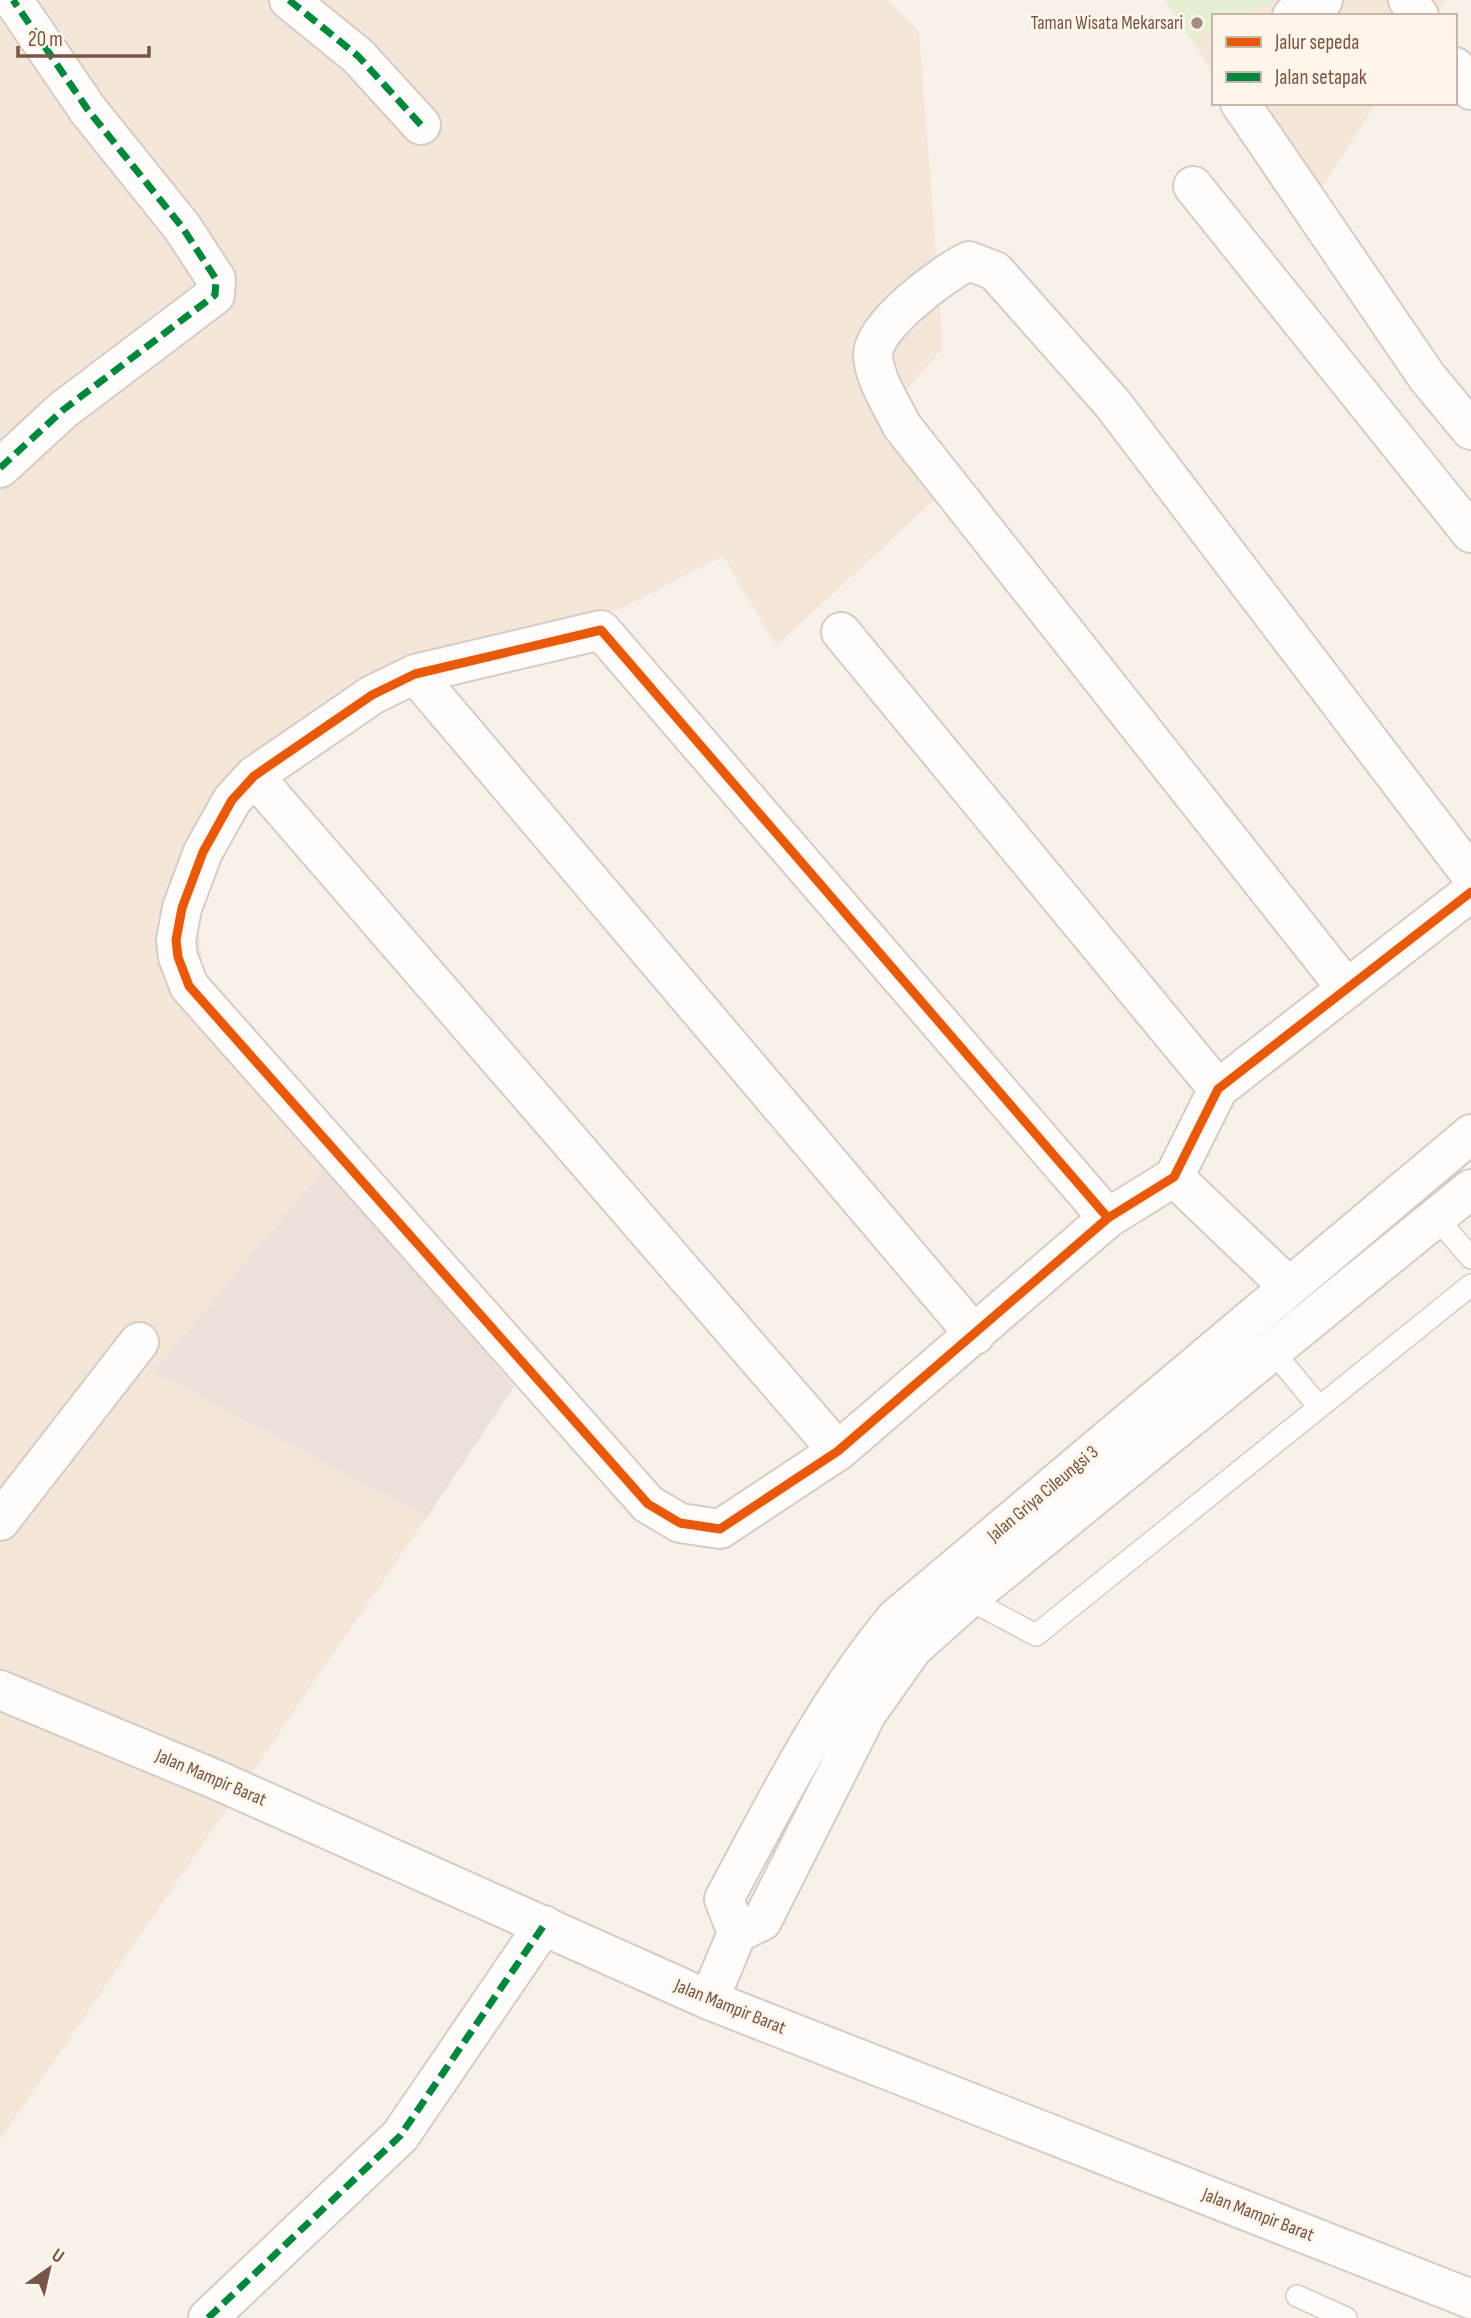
<svg xmlns="http://www.w3.org/2000/svg" width="1471" height="2318" font-family="'Sofia Sans Condensed',sans-serif">
	<style>
		.residential { fill: #f4e6d9 }
		.industrial { fill: #ebe1da }
		.green { fill: #e5efd2 }
		.lines { fill: none; stroke-linecap: round; stroke-linejoin: round }
		.service-casing { stroke: #d6ccc6; stroke-width: 24 }
		.minor-casing { stroke: #d6ccc6; stroke-width: 42 }
		.tertiary-casing { stroke: #d6ccc6; stroke-width: 42 }
		.service { stroke: #fefdfc; stroke-width: 21 }
		.minor { stroke: #fefdfc; stroke-width: 38 }
		.tertiary { stroke: #fefdfc; stroke-width: 38 }
		.quiet { stroke: #00873e; stroke-width: 7; stroke-dasharray: 14 7; stroke-linecap: butt }
		.cycleway-casing { stroke: #fff6eb; stroke-width: 13 }
		.cycleway { stroke: #e8590c; stroke-width: 9 }
		.poi-dot { fill: #a58c80; stroke: #fff6eb; stroke-width: 2.5 }
		.labels { text-anchor: middle; dominant-baseline: central; stroke-width: 6; stroke-linejoin: round; paint-order: stroke }
		.poi-label { font-size: 19px; fill: #785547; stroke: #fff6eb; text-anchor: end }
		.street-label { font-size: 19px; fill: #785547; stroke: #fff6eb }
	</style>
	<rect width="100%" height="100%" fill="#f8f1e9"/>
	<path class="residential" d="M0,0H888L919,31L943,348L902,394L943,492L776,646L723,556L621,609L404,663L275,763L197,906L207,1021L328,1165L154,1371L427,1517L0,2140Z
		M1275,0H1445L1435,16H1242Z
		M1214,29V76L1192,40Z
		M1230,103H1377L1300,221Z"/>
	<path class="industrial" d="M328,1165L514,1386L427,1517L154,1371Z"/>
	<path class="green" d="M1164,0H1275L1242,16H1214V29L1192,40Z"/>
	<g class="lines">
		<g class="service-casing">
			<path id="service" d="M1436,1217L1471,1258
				M1272,1350L1319,1407
				M968,1599L1036,1635L1471,1285
				M1297,2296L1346,2318"/>
		</g>
		<g class="minor-casing">
			<path id="minor" d="M289,0L358,56L421,125
				M1408,0L1419,16
				M1292,16L1323,0
				M1455,67L1471,90
				M1240,103L1427,377L1471,430
				M1193,186L1471,533
				M0,468L63,410L215,295L216,279L182,227L88,110L13,0
				M841,632L1218,1089
				M415,674L975,1335
				M254,776L838,1451
				M1347,989L902,426C892,405 874,379 873,355C872,326 945,272 969,261L995,271L1112,403L1471,875
				M1174,1177L1288,1286
				M1108,1218L601,630L415,674L372,695L254,776L232,800L203,852L182,908L176,940L178,957L189,986L648,1504L680,1523L720,1529L838,1451L1108,1218L1174,1177L1218,1089L1471,892
				M0,1521L139,1342
				M737,1933L724,1899C777,1801 824,1704 896,1618L1471,1134
				M709,2000L737,1933L762,1921L867,1713L913,1648L968,1599L1471,1189
				M208,2318L400,2136L544,1925"/>
		</g>
		<g class="tertiary-casing">
			<path id="tertiary" d="M0,1690L217,1780L709,2000L1471,2299"/>
		</g>
		<use href="#service" class="service"/>
		<use href="#minor" class="minor"/>
		<use href="#tertiary" class="tertiary"/>
		<path class="quiet" d="M289,0L358,56L421,125
			M0,468L63,410L215,295L216,279L182,227L88,110L13,0
			M208,2318L400,2136L544,1925"/>
		<g class="cycleway-casing">
			<path id="cycleway" d="M1108,1218L601,630L415,674L372,695L254,776L232,800L203,852L182,908L176,940L178,957L189,986L648,1504L680,1523L720,1529L838,1451L1108,1218L1174,1177L1218,1089L1471,892"/>
		</g>
		<use href="#cycleway" class="cycleway"/>
	</g>
	<circle class="poi-dot" cx="1197" cy="23" r="7"/>
	<g class="labels">
		<g class="poi-label">
			<text x="1183" y="23">Taman Wisata Mekarsari</text>
		</g>
		<g class="street-label">
			<text transform="translate(1043 1494) rotate(-40)">Jalan Griya Cileungsi 3</text>
			<text transform="translate(211 1778) rotate(23)">Jalan Mampir Barat</text>
			<text transform="translate(730 2007) rotate(22)">Jalan Mampir Barat</text>
			<text transform="translate(1258 2215) rotate(21)">Jalan Mampir Barat</text>
		</g>
	</g>
	<rect x="1212" y="14" width="245" height="91" fill="#fff6eb" stroke="#c9b6a9" stroke-width="2"/>
	<rect x="1226" y="37" width="35" height="10" fill="#e8590c" stroke="#c9b6a9" stroke-width="2"/>
	<text x="1275" y="49" font-size="21" fill="#785547">Jalur sepeda</text>
	<rect x="1226" y="72" width="35" height="10" fill="#00873e" stroke="#c9b6a9" stroke-width="2"/>
	<text x="1275" y="84" font-size="21" fill="#785547">Jalan setapak</text>
	<g transform="translate(49 2269) rotate(34)" stroke="#fff6eb" stroke-width="5" paint-order="stroke">
	<path d="M0-5L12 26L0 18L-12 26Z" fill="#785547"/>
	<text y="-10" font-size="19" font-weight="bold" text-anchor="middle" fill="#785547">U</text>
	</g>
	<path d="M18 46v10h131v-10" fill="none" stroke="#785547" stroke-width="3.5"/>
	<text x="28" y="46" font-size="21" fill="#785547" stroke="#fff6eb" stroke-width="5" paint-order="stroke">20 m</text>
</svg>
